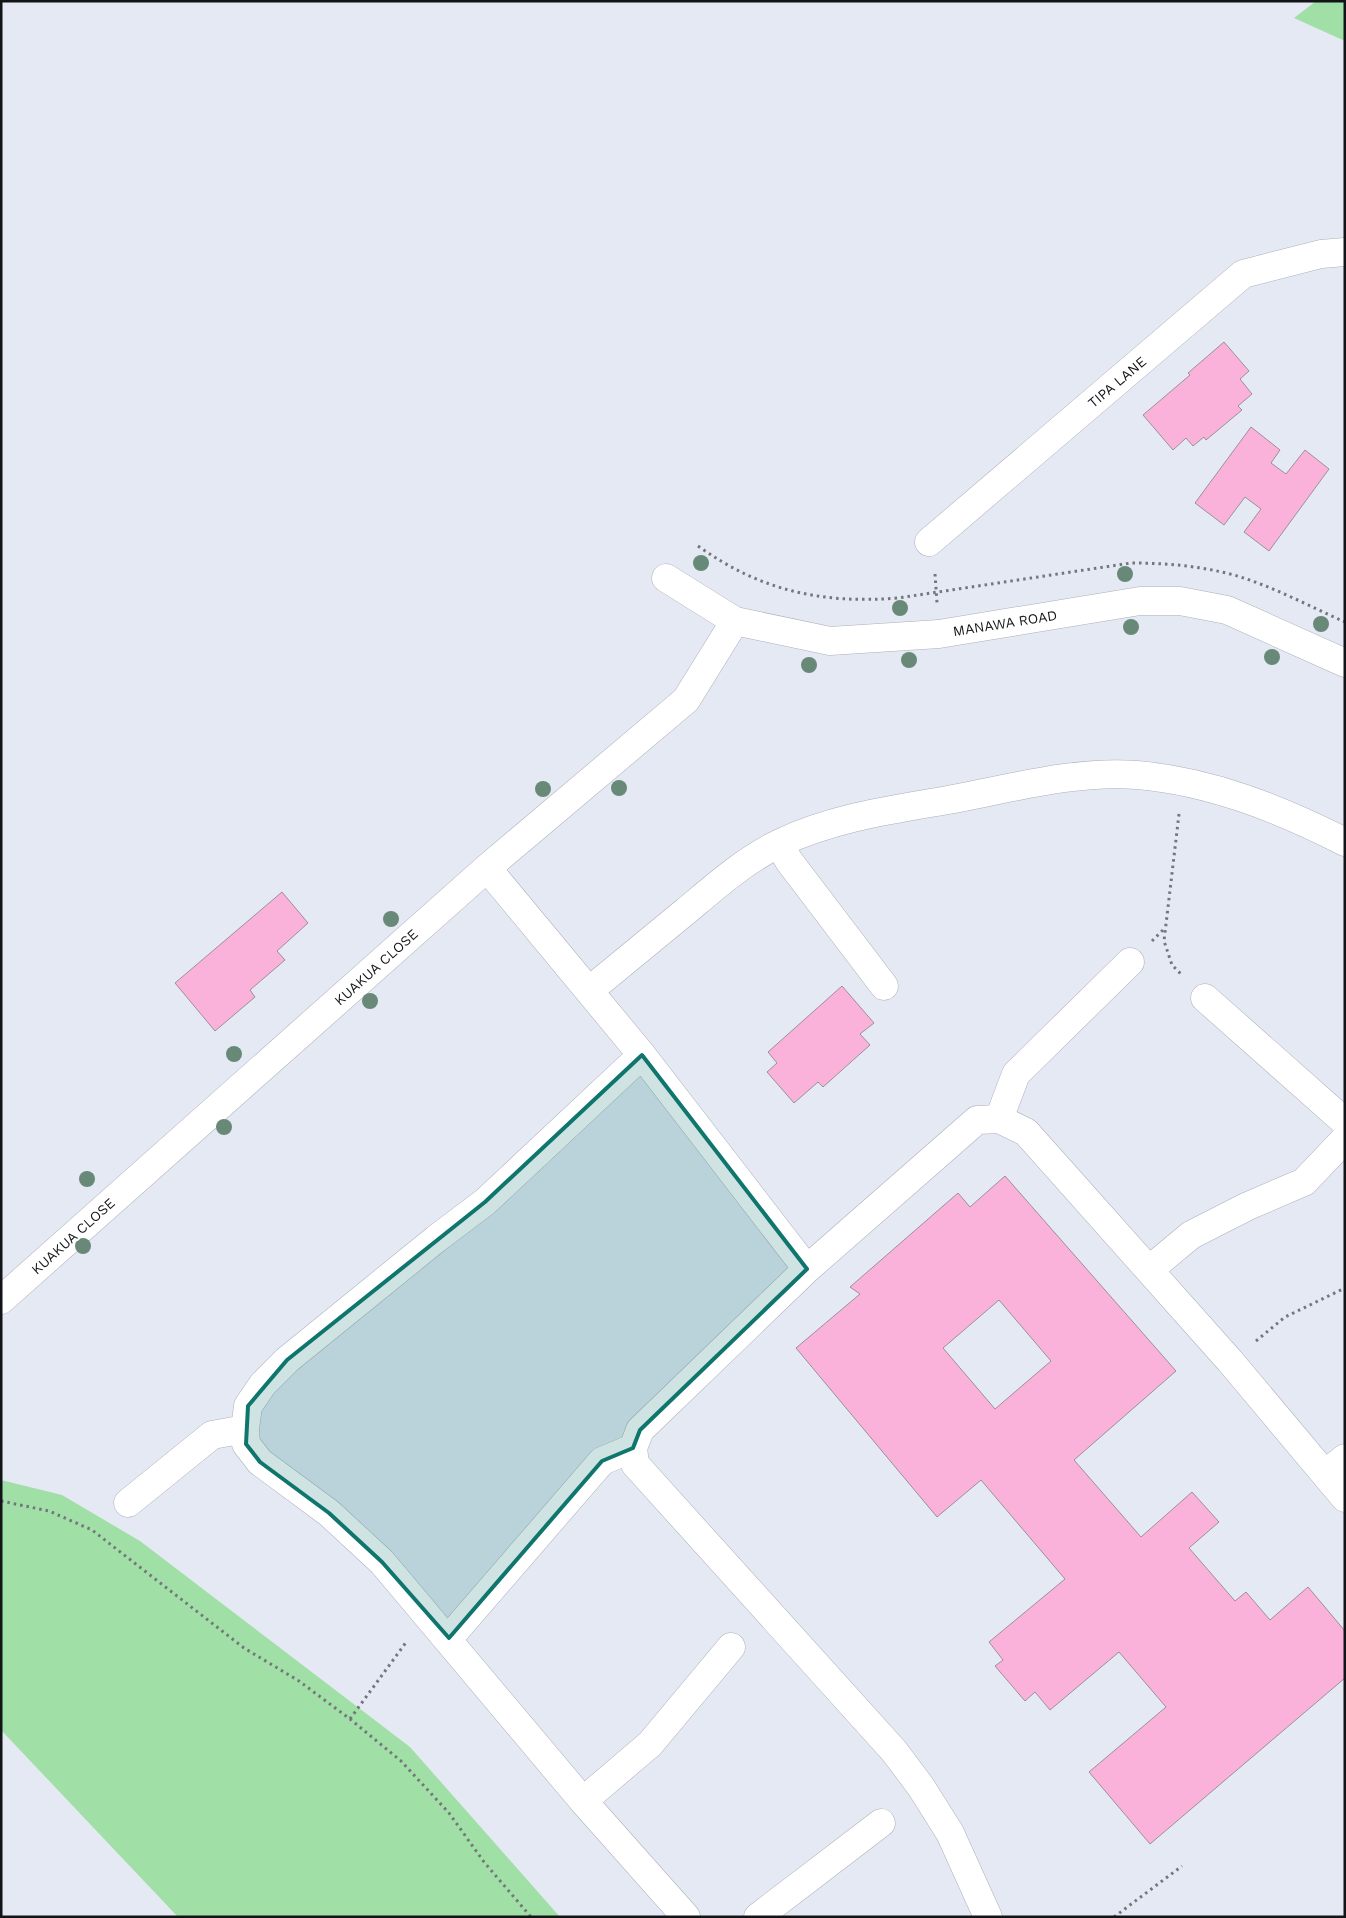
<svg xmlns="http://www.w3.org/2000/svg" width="1346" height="1918" font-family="'Work Sans',sans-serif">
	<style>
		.green { fill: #a0dfa5 }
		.building { fill: #fab2db; stroke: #9b9096; fill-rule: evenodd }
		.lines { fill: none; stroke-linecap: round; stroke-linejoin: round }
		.street-casing { stroke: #abafb9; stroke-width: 29 }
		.path { stroke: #73767d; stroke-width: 3; stroke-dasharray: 2.5 4; stroke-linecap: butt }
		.street { stroke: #fff; stroke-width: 28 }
		.tree { fill: #688977 }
		.marked { fill: #0f766e; fill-opacity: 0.2; stroke: #0f766e; stroke-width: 4; stroke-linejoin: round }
		.labels { text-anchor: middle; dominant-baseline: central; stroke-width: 4; stroke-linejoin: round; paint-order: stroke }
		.street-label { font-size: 14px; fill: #121417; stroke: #fff }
	</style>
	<rect width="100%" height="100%" fill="#e5e9f4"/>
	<path class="green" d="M1316,1H1345V41L1294,18Z
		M1,1480L62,1495L140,1541L410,1747L560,1917H178L1,1730Z"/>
	<path class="building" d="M1224,342L1249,371L1240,379L1252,394L1238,406L1242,410L1206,440L1204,437L1193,446L1186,438L1173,450L1143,415L1190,375L1188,373Z
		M1251,427L1280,450L1271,463L1286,474L1305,450L1329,469L1269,551L1244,532L1261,509L1245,497L1224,525L1195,503Z
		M282,892L308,923L277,951L285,960L250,990L255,997L215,1031L175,983Z
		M842,986L874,1023L860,1034L870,1045L823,1087L818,1082L794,1103L767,1072L777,1063L768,1052Z
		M1005,1176L1176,1371L1074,1460L1141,1537L1192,1492L1219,1522L1189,1548L1235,1601L1246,1592L1270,1620L1308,1587L1345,1631V1678L1150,1844L1089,1772L1166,1707L1119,1652L1050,1710L1035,1692L1025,1701L995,1666L1003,1660L989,1642L1065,1579L981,1480L937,1517L796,1348L860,1294L850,1287L958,1193L970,1207ZM999,1300L1051,1361L995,1409L943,1348Z"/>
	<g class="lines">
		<g class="street-casing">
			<path id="street" d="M929,542L1243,274L1321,254L1345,252
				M666,578L735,621L830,641L939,634L1140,601H1180L1227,610L1345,663
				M779,844L789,861L884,986
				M487,868L642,1055L807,1269
				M590,990C622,964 654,937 686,911C716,886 745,860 780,843C833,818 890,810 948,800C1008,789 1076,770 1137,775C1210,781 1280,809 1345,842
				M1205,998L1345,1122
				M642,1055L485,1202L436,1239L287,1360L263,1384L248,1406L245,1429L246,1444L260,1462L329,1513L382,1562L583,1801L686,1917
				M999,1119L1016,1074L1130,962
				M1149,1270L1191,1235L1248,1206L1304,1182L1345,1139
				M1,1300L487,868L686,700L735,621
				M633,1448L635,1464L894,1751L921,1787L950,1833L988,1917
				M1325,1474L1345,1458
				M128,1503L212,1435L245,1429
				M449,1638L602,1461L633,1448L640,1430L807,1269L977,1120L999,1119L1026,1132L1230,1361L1345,1498
				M583,1801L650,1744L731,1647
				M758,1917L881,1823"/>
		</g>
		<path class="path" d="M698,546C761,591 822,604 898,598L1131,563C1166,563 1200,566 1234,575C1272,586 1309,606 1345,622
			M935,574L937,603
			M1179,814L1164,941L1172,965L1183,976
			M1152,941L1165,928
			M1256,1341L1285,1317L1345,1288
			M1,1501L49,1511L92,1530L244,1648L299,1681L350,1719L401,1761L449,1813L484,1862L531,1917
			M350,1719L407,1641
			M1114,1917L1182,1866"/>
		<use href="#street" class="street"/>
	</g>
	<g class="tree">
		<circle cx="701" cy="563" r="8"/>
		<circle cx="1125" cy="574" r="8"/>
		<circle cx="900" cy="608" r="8"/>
		<circle cx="1321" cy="624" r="8"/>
		<circle cx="1131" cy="627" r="8"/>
		<circle cx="1272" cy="657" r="8"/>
		<circle cx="909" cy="660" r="8"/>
		<circle cx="809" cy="665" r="8"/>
		<circle cx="619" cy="788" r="8"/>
		<circle cx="543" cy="789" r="8"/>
		<circle cx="391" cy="919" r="8"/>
		<circle cx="370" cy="1001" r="8"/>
		<circle cx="234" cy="1054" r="8"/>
		<circle cx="224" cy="1127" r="8"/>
		<circle cx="87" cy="1179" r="8"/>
		<circle cx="83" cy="1246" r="8"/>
	</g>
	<path class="marked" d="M642,1055L807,1269L640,1430L633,1448L602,1461L449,1638L382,1562L329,1513L260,1462L246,1444L248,1406L287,1360L485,1202Z"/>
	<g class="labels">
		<g class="street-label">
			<text transform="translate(1117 382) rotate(-40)">TIPA LANE</text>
			<text transform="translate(1005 623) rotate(-9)">MANAWA ROAD</text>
			<text transform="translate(376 967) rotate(-42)">KUAKUA CLOSE</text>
			<text transform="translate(73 1236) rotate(-42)">KUAKUA CLOSE</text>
		</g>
	</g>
	<rect width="1346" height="1918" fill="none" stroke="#121417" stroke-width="5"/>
</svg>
